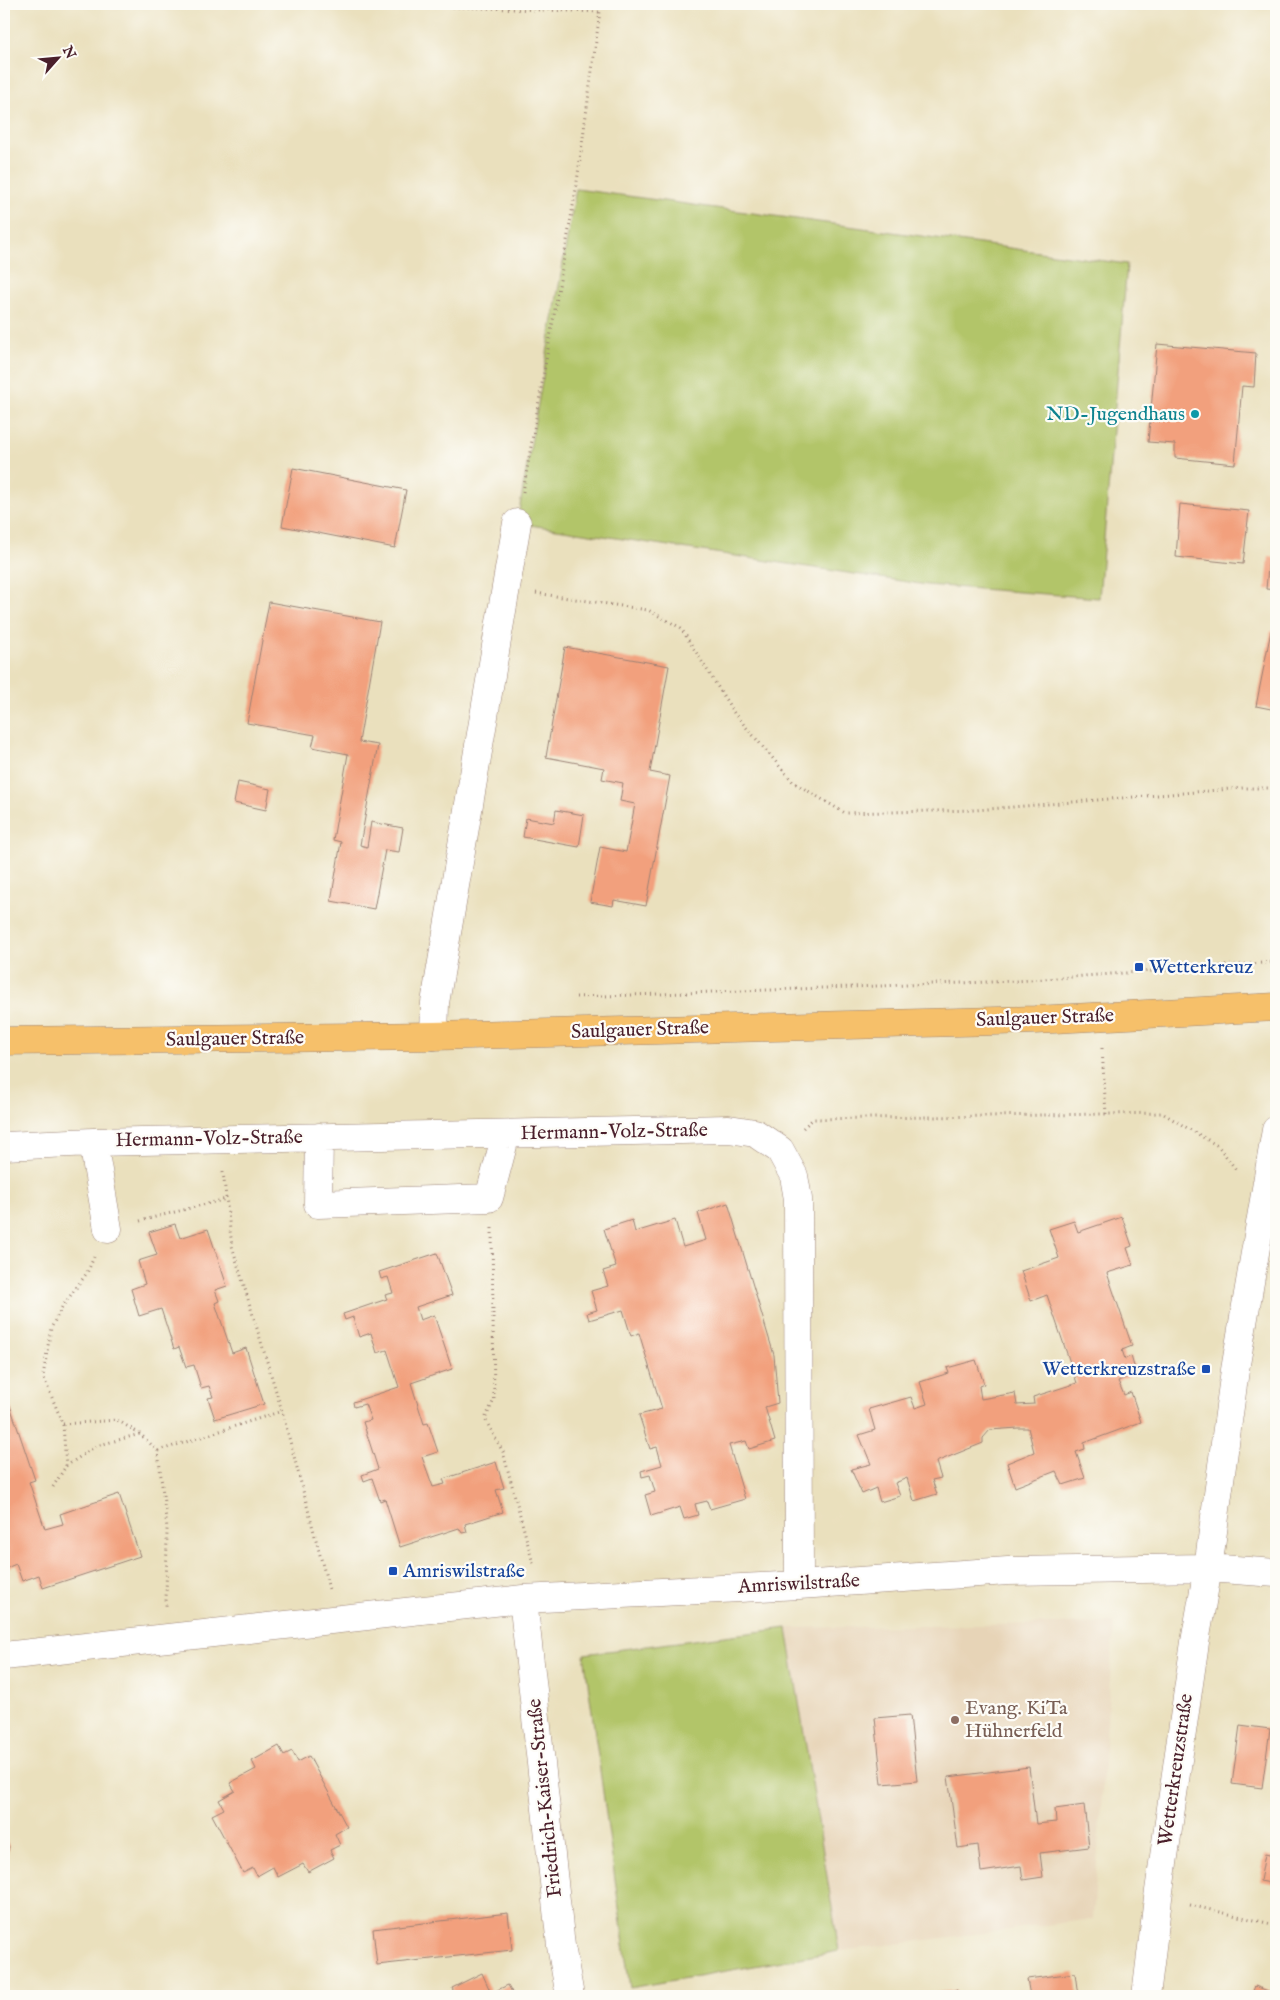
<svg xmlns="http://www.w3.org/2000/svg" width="1280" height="2000" font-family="'IM FELL English',serif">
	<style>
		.built { fill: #e7d4b7 }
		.green { fill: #b2c569; stroke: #7e724a }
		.building { fill: #f2a07d }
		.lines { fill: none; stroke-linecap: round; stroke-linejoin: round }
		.minor-casing { stroke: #9a8074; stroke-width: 29 }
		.major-casing { stroke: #9a8074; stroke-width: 29 }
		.path { stroke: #9a8074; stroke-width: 3; stroke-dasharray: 1 4; stroke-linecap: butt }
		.minor { stroke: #fff; stroke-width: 28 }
		.major { stroke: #f6c06b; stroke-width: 28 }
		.culture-dot { fill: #0f9aa8; stroke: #fdfcf7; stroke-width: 2 }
		.transit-dot { fill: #1a4fb4; stroke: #fdfcf7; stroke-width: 2 }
		.education-dot { fill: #8d6e63; stroke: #fdfcf7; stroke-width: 2 }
		.labels { text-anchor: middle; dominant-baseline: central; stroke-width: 4.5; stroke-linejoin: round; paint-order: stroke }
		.culture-label { font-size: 20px; fill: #0d838f; stroke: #fdfcf7; text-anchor: end }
		.transit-label { font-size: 20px; fill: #164399; stroke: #fdfcf7; text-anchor: start }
		.street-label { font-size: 20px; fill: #4a1f2b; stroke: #fdfcf7 }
		.education-label { font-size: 20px; fill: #785e54; stroke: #fdfcf7; text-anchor: start }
	</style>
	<rect width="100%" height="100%" fill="#fdfcf7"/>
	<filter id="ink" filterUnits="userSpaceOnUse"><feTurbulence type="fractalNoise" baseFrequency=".02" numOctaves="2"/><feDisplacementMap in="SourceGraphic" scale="10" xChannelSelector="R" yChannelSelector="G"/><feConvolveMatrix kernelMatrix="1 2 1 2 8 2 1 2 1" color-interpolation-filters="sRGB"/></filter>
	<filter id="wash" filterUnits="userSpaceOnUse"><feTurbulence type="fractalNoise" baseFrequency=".0096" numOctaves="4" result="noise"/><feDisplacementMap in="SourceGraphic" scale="20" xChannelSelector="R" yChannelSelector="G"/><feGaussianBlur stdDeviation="1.12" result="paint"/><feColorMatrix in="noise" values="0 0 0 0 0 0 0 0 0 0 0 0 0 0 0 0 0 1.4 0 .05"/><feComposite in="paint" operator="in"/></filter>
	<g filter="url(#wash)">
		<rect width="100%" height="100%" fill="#eae0bd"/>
		<path class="built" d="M1114,1623L1093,1919L839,1951L787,1628Z"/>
		<path class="green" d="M576,189L1127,264L1099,598L927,585L517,523Z
			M787,1628L839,1951L630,1988L584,1654Z"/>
		<g id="blocks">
			<path class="building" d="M1157,344L1256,353L1254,387L1242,386L1235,464L1175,458V444L1148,442Z
				M293,468L406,490L395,548L282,526Z
				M1180,504L1249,511L1243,564L1176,557Z
				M1269,557L1276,558V590L1266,589Z
				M269,602L380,622L359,742L378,745L360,845L367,847L371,822L403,828L399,852L385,850L374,909L331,901L341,842L333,840L348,754L312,747L315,735L247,723Z
				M1271,631L1276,632V710L1256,706Z
				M565,647L669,666L650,772L670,776L646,906L614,900L613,906L590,902L600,847L626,852L635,804L620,801L623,783L602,779L604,768L546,757Z
				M238,782L270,789L266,810L234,803Z
				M556,810L584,815L579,847L523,837L526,818L554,823Z
				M728,1203L774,1355L778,1403L765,1407L775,1441L749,1449L746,1441L729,1445L745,1499L710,1509L707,1501L695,1504L698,1515L684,1519L680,1507L651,1516L645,1495L655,1492L650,1475L642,1477L641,1471L662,1465L657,1447L650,1449L639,1415L662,1409L639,1333L631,1336L623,1310L589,1320L587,1313L597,1310L591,1291L608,1286L603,1271L616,1267L604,1229L632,1220L635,1232L675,1220L683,1247L706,1240L698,1213Z
				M1122,1217L1132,1246L1127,1248L1133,1265L1107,1273L1132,1346L1122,1350L1125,1359L1131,1356L1136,1373L1118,1381L1124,1395L1131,1392L1141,1422L1084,1443L1085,1449L1076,1452L1085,1478L1063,1485L1056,1471L1015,1487L1007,1463L1034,1452L1028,1428H1018L990,1430L983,1438V1443L936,1462L941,1478L932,1480L937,1494L914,1501L907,1478L895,1483L900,1496L880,1502L876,1488L862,1494L851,1469L871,1464L859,1435L875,1430L869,1409L911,1397L915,1408L927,1404L920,1382L949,1373L947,1368L976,1360L984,1384L979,1386L981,1399L1015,1393L1017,1405L1034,1404L1033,1397L1077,1383L1047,1295L1031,1301L1021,1271L1059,1258L1049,1229L1074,1221L1078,1232Z
				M175,1224L180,1238L208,1229L227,1286L215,1290L219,1301L215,1303L232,1353L246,1348L264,1404L215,1419L208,1398L213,1397L209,1386L201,1388L194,1365L186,1367L179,1347L174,1349L161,1309L139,1316L131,1289L145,1284L138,1261L157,1255L149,1232Z
				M437,1253L452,1295L416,1307L420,1320L434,1315L452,1369L411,1383L424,1424L428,1423L438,1452L422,1457L433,1487L445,1484L443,1479L496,1462L504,1488L496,1490L503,1512L465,1524L467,1532L462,1533L459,1528L400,1547L385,1499L380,1501L372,1478L364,1481L362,1475L378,1469L363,1422L371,1420L365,1404L354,1407L353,1402L399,1387L387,1350L377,1353L371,1333L359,1337L353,1317L345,1320L343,1314L387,1299L385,1295L393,1293L388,1277L381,1279L379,1272Z
				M4,1388L35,1480L29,1482L45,1529L63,1524L60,1514L119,1494L140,1556L43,1588L39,1575L22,1581L16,1564L4,1569Z
				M910,1715L917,1781L882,1784L875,1718Z
				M1240,1725L1270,1729L1262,1788L1232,1784Z
				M279,1746L284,1755L292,1751L298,1762L309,1756L347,1827L335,1834L340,1845L330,1850L334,1858L308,1872L303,1864L278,1877L273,1867L257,1876L253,1868L243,1873L212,1815L224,1809L219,1800L235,1791L230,1783L256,1769L252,1761Z
				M1029,1767L1036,1824L1056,1822L1055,1809L1084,1805L1089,1847L1040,1853L1043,1877L1023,1880L1021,1866L981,1872L978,1845L958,1848L948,1777Z
				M4,1836L9,1847L4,1864Z
				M1275,1851L1276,1884L1260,1881L1265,1854L1274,1856Z
				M508,1913L512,1950L377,1965L373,1929Z
				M482,1973L491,1993L508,1985L514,1996H456L452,1988Z
				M1075,1973L1078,1996H1030L1027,1979Z
				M1255,1986L1276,1994V1996H1251Z
				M957,1990L958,1996H919V1995Z"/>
		</g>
	</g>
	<g filter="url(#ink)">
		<use href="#blocks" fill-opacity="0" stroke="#9a8074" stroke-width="1"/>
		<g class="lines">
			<g class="minor-casing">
				<path id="minor" d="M434,1036L435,1003L517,523
					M319,1137L318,1204L489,1198L506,1134
					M93,1142L108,1229
					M4,1146L93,1142L729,1129L755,1133L780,1150L794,1176L798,1199L799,1585
					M523,1599L561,1946L570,1996
					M4,1656L523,1599L799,1585L1008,1571L1208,1568L1276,1573
					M1146,1996L1158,1898L1195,1642L1208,1568L1235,1370L1276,1130"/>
			</g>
			<g class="major-casing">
				<path id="major" d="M4,1041L434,1036L1035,1020L1276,1007"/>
			</g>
			<path class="path" d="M368,4L600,12
				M523,492L576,189L601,4
				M536,593L648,610L681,628L734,713L793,782L845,813L976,810L1243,788H1276
				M576,997L1016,981L1276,962
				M1102,1048L1106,1114
				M803,1128L813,1119L1162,1113L1218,1146L1237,1171
				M223,1172L232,1246L282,1411L329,1589
				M140,1221L226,1199
				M492,1228L494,1400L485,1419L503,1452L534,1567
				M63,1424L117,1420L140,1434L158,1451L167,1528L166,1607
				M158,1451L282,1411
				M66,1466L96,1446L140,1434
				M53,1487L66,1466L63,1424L43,1376L51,1328L62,1307L87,1273L94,1257
				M1190,1905L1276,1925"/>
			<use href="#minor" class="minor"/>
			<use href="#major" class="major"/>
		</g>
	</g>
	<circle class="culture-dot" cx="1195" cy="414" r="5"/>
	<g class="transit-dot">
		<rect x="1134" y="962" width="10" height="10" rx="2.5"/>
		<rect x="1201" y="1364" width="10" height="10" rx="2.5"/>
		<rect x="388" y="1566" width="10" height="10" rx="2.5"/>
	</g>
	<circle class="education-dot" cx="955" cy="1720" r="5"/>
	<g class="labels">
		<g class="culture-label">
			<text x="1185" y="414">ND-Jugendhaus</text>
		</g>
		<g class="transit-label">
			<text x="1149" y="967">Wetterkreuz</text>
			<text x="1196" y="1369" text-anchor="end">Wetterkreuzstraße</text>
			<text x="403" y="1571">Amriswilstraße</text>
		</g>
		<g class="street-label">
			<text transform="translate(1045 1018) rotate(-2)">Saulgauer Straße</text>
			<text transform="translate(640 1030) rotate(-2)">Saulgauer Straße</text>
			<text transform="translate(235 1039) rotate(-1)">Saulgauer Straße</text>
			<text transform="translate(614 1132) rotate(-1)">Hermann-Volz-Straße</text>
			<text transform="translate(209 1139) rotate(-1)">Hermann-Volz-Straße</text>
			<text transform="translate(799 1584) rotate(-3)">Amriswilstraße</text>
			<text transform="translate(1176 1770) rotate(-82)">Wetterkreuzstraße</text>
			<text transform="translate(545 1798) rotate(-96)">Friedrich-Kaiser-Straße</text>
		</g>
		<g class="education-label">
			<text x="965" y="1708">Evang. KiTa<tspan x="965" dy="23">Hühnerfeld</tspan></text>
		</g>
	</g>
	<rect width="1280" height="2000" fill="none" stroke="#fdfcf7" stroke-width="20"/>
	<g transform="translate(58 58) rotate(63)" stroke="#fdfcf7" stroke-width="4" paint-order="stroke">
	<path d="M0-4L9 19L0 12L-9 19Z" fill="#4a1f2b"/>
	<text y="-8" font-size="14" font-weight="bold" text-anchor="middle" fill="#4a1f2b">N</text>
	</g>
</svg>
